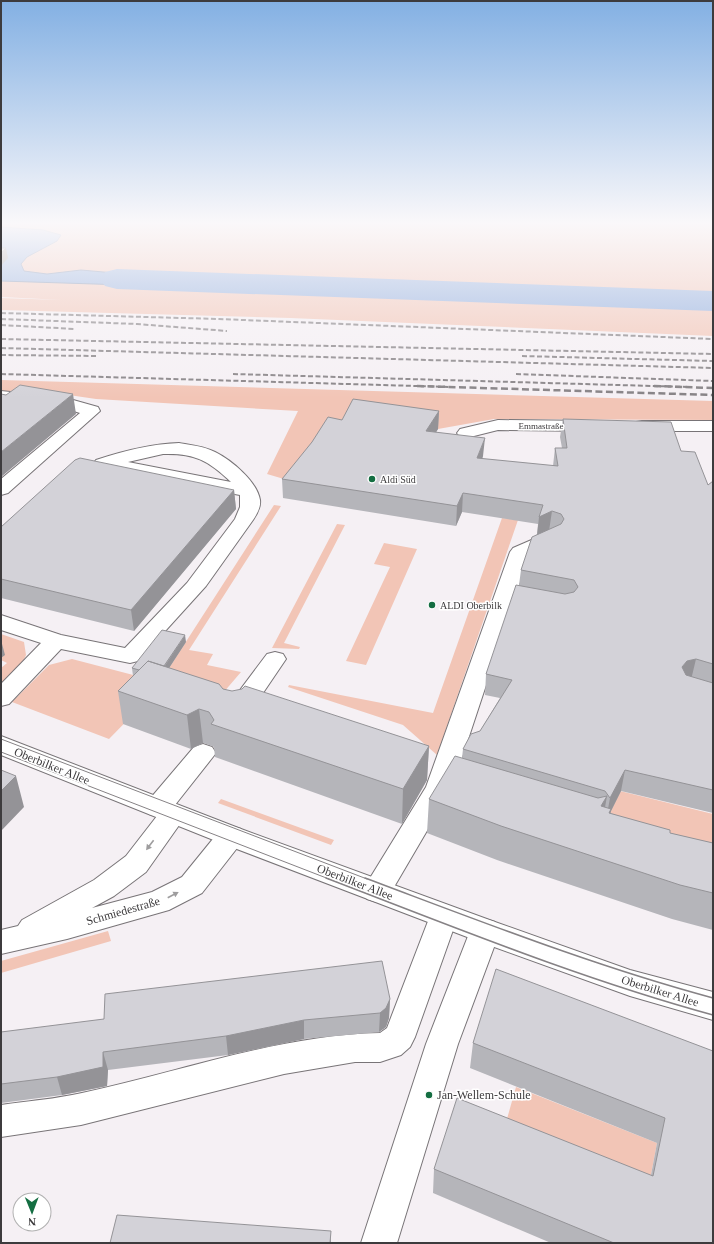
<svg xmlns="http://www.w3.org/2000/svg" width="714" height="1244" font-family="Georgia,serif">
	<style>
		.green { fill: #f2c5b6 }
		.water { fill: #8dabdc; stroke: #7589ac }
		.lines { fill: none; stroke-linecap: round; stroke-linejoin: round }
		.river { fill: #8dabdc; fill-rule: evenodd }
		.minor-casing { stroke: #787477; stroke-width: 2 }
		.major-casing { stroke: #787477; stroke-width: 2 }
		.minor { fill: #fff; fill-rule: evenodd }
		.major { fill: #fff; fill-rule: evenodd }
		.tram-far1 { stroke: #868285; stroke-width: 1 }
		.tram { stroke: #868285; stroke-width: 1.5 }
		.rail-far1 { stroke: #868285; stroke-width: 2; stroke-dasharray: 5 2.5; stroke-linecap: butt }
		.rail { stroke: #868285; stroke-width: 2.5; stroke-dasharray: 7 3.5; stroke-linecap: butt }
		.wall { fill: #b5b5ba }
		.shaded-wall { fill: #949397 }
		.building { fill: #d3d2d8; stroke: #949397 }
		.oneway { fill: #9e9d9e }
		.poi-dot { fill: #146e42; stroke: #fff; stroke-width: 1.5 }
		.labels { text-anchor: middle; dominant-baseline: central; stroke-width: 3; stroke-linejoin: round; paint-order: stroke }
		.far-street-label { font-size: 9px; fill: #3d3b3d; stroke: #fff }
		.poi-label { font-size: 10px; fill: #3d3b3d; stroke: #fff; text-anchor: start }
		.near-street-label { font-size: 12px; fill: #3d3b3d; stroke: #fff }
		.near-poi-label { font-size: 12px; fill: #3d3b3d; stroke: #fff; text-anchor: start }
	</style>
	<rect width="100%" height="100%" fill="#f5f0f4"/>
	<path class="green" d="M1,224H713V336L290,318L1,310V298L62,300L1,297Z
		M1,380L713,401V420L494,419L438,429L311,487L267,474L298,411L96,399L62,394L1,391Z
		M274,505L281,506L189,650L213,654L207,665L241,672L223,693L153,694L109,739L12,702L49,665L72,659L160,682Z
		M502,518L518,520L437,755L403,725L288,687L289,685L433,713Z
		M337,524L345,525L284,643L300,647L299,649L272,648Z
		M384,543L417,549L366,665L346,661L390,567L374,564Z
		M1,634L24,642L26,655L21,666L1,685V668L7,663L1,660Z
		M620,791L713,814V870L597,840Z
		M221,799L334,840L331,845L218,803Z
		M108,931L111,941L1,973V961Z
		M516,1087L657,1143L646,1201L501,1140Z"/>
	<path class="water" d="M1,227L43,230L61,235L57,241L27,257L21,264L24,271L47,274L81,270L126,274L158,272L193,277L188,287L1,281Z"/>
	<g class="lines">
		<path class="river" d="M117,269L713,291V311L117,289L105,286L100,279L105,272Z"/>
		<g class="minor-casing">
			<path id="minor" d="M1,391L66,398L98,407L100,411L8,493L1,495V479L80,413L64,408L1,401Z
				M498,420L592,421L598,422L601,426L598,430L592,431L498,430L466,438L460,437L457,433L460,429Z
				M642,421H713V431H642L636,430L633,426L636,422Z
				M179,443C191,445 203,446 215,452C231,460 257,481 260,500C261,507 257,514 253,520L206,586L138,661L130,663L61,649L9,704L1,706V684L41,643L1,630V615L61,635L125,648L187,583L235,519L240,507V495L96,468L93,464L96,460C123,451 150,444 179,443ZM163,454C194,453 208,460 231,482L128,462Z
				M550,532L557,534L560,538L557,542L529,555L452,788L387,899L377,902L367,899L363,891L367,883L426,787L510,552L513,548Z
				M275,652L283,654L286,659L246,718L237,720L228,718L225,712L228,706L267,654Z
				M203,744L212,747L216,753L175,805L182,807L186,814L182,821L146,872L114,896L92,908L152,892L182,877L221,829L231,826L241,829L245,836L241,843L202,893L169,910L67,939L1,954V930L18,926L22,920L94,880L126,856L157,816L149,814L145,807L149,800L194,747Z
				M444,904L454,908L458,916L415,1037L410,1047L401,1055L380,1062H355L284,1074L81,1125L1,1137V1105C28,1101 56,1099 82,1093C181,1072 279,1035 380,1033L387,1028L430,916L434,908Z
				M485,919L495,922L500,931L458,1044L397,1243H361L426,1044L470,931L475,922Z"/>
		</g>
		<g class="major-casing">
			<path id="major" d="M1,736L241,829L495,922L630,970L713,992V1020L630,996L475,940L221,843L1,755Z"/>
		</g>
		<use href="#minor" class="minor"/>
		<use href="#major" class="major"/>
		<path class="tram-far1" d="M1,739L367,879
			M1,752L329,879"/>
		<path class="tram" d="M326,878C454,927 581,979 713,1015
			M365,878C480,921 594,966 713,998"/>
		<path class="rail-far1" d="M1,313L219,319L713,339
			M1,319L137,324L227,331
			M1,325L75,329
			M1,339L713,354
			M1,348L713,368
			M1,355L97,356
			M522,356L713,361
			M1,374L451,387
			M233,374L688,387
			M516,374L713,381"/>
		<path class="rail" d="M417,386L713,395
			M654,386L713,388"/>
	</g>
	<path class="wall" d="M439,411L438,429L436,432L483,456L482,459L553,466L555,448H562L560,437L563,419L681,451L708,485L713,481V813L621,791L610,813L670,833L713,843V930L672,919L497,860L427,833L429,799L462,758L463,749L480,731L500,698L485,695L486,674L519,585L521,570L537,534L538,524L462,512L456,526L283,498L282,479L342,420Z
		M234,490L236,509L134,631L1,598V527Z
		M186,642L169,668L223,689L429,746L427,780L402,824L215,757L214,747L212,746L203,743L191,749L123,724L118,691L133,676L132,668Z
		M390,999L389,1018L386,1027L379,1032L304,1039L228,1055L108,1070L107,1086L62,1095L1,1103V1032Z
		M473,1043L713,1051V1243H551L433,1193L434,1169L651,1175L657,1143L470,1068Z"/>
	<path class="shaded-wall" d="M6,248L8,258L1,266V253Z
		M73,394L76,414L1,477V452Z
		M439,411L438,429L426,449V431Z
		M485,438L483,456L476,477L477,458Z
		M234,490L236,509L134,631L131,610Z
		M463,493L462,512L456,526L457,506Z
		M552,511L549,531L537,536L539,517Z
		M185,635L186,642L160,682L159,675Z
		M1,640L5,655L1,658Z
		M696,659L691,680L683,682L682,667L687,661Z
		M199,709L203,743L191,749L187,715Z
		M429,746L427,780L402,824L403,789Z
		M625,770L621,791L611,811L604,843L606,820L610,798Z
		M16,776L24,807L1,831V791Z
		M607,796L601,830V806Z
		M390,999L389,1018L386,1027L379,1032L380,1013Z
		M304,1020V1039L228,1055L226,1036Z
		M103,1052L108,1070L107,1086L62,1095L57,1077Z
		M331,1231V1243H330Z"/>
	<path class="building" d="M1,248H6L1,253Z
		M20,385L73,394L1,452V394L6,395Z
		M353,399L439,411L426,431L485,438L477,458L558,466L555,448H567L563,419L671,422L681,451L695,452L708,485L713,481V664L696,659L687,661L682,667L686,675L713,683V790L625,770L610,798L605,791L463,749L471,734L480,731L512,680L486,674L516,585L565,594L574,592L578,587L574,580L521,570L532,537L561,524L564,519L561,514L552,511L539,517L543,505L463,493L457,506L282,479L312,442L328,417L342,420Z
		M80,458L234,490L131,610L1,579V527L75,460Z
		M162,630L185,635L164,666L148,661L139,670L132,668Z
		M148,661L219,684L223,689L232,691L242,689L245,686L429,746L403,789L211,724L214,720L209,712L199,709L187,715L118,691Z
		M455,756L598,798L607,796L601,806L611,809L609,813L670,830V833L713,843V893L680,885L501,826L429,799Z
		M1,770L16,776L1,791Z
		M382,961L390,999L386,1008L380,1013L304,1020L226,1036L103,1052V1067L57,1077L1,1084V1032L104,1019L105,994Z
		M496,969L713,1051V1243H614L434,1169L457,1098L653,1176L665,1118L473,1043Z
		M117,1215L331,1231L330,1243H110Z"/>
	<defs><path id="oneway-solid" d="M-6-.8H1V-3.2L6.5 0L1 3.2V.8H-6Z"/></defs>
	<g class="oneway">
		<use href="#oneway-solid" transform="translate(150 845) rotate(127)"/>
		<use href="#oneway-solid" transform="translate(173 895) rotate(-28)"/>
	</g>
	<linearGradient id="sky" x2="0" y2="1"><stop stop-color="#83b0e3"/><stop offset="0.56" stop-color="#faf8fa"/><stop offset="1" stop-color="#faf8fa" stop-opacity="0"/></linearGradient>
	<rect width="714" height="398" fill="url(#sky)"/>
	<g class="poi-dot">
		<circle cx="372" cy="479" r="4"/>
		<circle cx="432" cy="605" r="4"/>
		<circle cx="429" cy="1095" r="4"/>
	</g>
	<g class="labels">
		<g class="far-street-label">
			<text x="541" y="426">Emmastraße</text>
		</g>
		<g class="poi-label">
			<text x="380" y="479">Aldi Süd</text>
			<text x="440" y="605">ALDI Oberbilk</text>
		</g>
		<g class="near-street-label">
			<text transform="translate(52 766) rotate(22)">Oberbilker Allee</text>
			<text transform="translate(355 882) rotate(21)">Oberbilker Allee</text>
			<text transform="translate(123 911) rotate(-16)">Schmiedestraße</text>
			<text transform="translate(660 991) rotate(17)">Oberbilker Allee</text>
		</g>
		<g class="near-poi-label">
			<text x="437" y="1095">Jan-Wellem-Schule</text>
		</g>
	</g>
	<rect width="714" height="1244" fill="none" stroke="#3d3b3d" stroke-width="4"/>
	<g transform="translate(32 1212) rotate(179)"><circle r="19" fill="#ffffff" stroke="#b1b1b1"/>
	<path d="M0-3L7 15L0 10L-7 15Z" fill="#146e42"/>
	<text y="-6" font-size="11" font-weight="bold" text-anchor="middle" fill="#3d3b3d">N</text>
	</g>
</svg>
